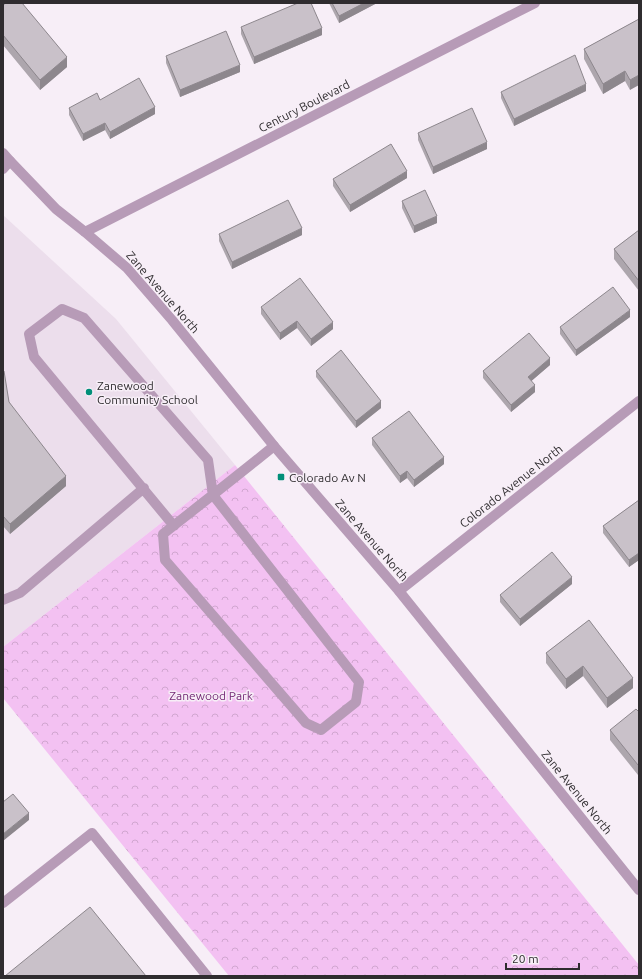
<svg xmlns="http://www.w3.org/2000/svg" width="642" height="979" font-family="Ubuntu,sans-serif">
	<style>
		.built { fill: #ecdeec }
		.park { fill: url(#park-crowns) }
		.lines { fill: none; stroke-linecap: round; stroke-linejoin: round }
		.service { stroke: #b79bb7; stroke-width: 10 }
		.minor { stroke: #b79bb7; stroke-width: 10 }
		.tertiary { stroke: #b79bb7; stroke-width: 10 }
		.wall { fill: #ada6ad }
		.shaded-wall { fill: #8d878d }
		.building { fill: #c9c1c9; stroke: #8d878d }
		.poi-dot { fill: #018f79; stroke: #f7eef7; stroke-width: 1.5 }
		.labels { text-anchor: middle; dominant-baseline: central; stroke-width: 3; stroke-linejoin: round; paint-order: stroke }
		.street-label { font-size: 12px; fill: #2f2c2f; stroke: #f7eef7 }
		.poi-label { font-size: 12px; fill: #2f2c2f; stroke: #f7eef7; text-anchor: start }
		.park-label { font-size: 12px; fill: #742976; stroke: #f7eef7 }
	</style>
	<defs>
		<pattern id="park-crowns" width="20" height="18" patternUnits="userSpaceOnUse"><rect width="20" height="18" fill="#f3c1f2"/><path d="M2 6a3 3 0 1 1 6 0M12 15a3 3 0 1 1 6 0" fill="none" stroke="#d1a6d0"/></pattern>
	</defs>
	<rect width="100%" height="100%" fill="#f7eef7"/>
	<path class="built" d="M3,215L116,319L235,465L3,647Z"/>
	<path class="park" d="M235,465L639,965V976H229L3,698V647Z"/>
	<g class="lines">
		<path class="service" d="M3,169L10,161
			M174,526L34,357L29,334L62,309L84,318L208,460L213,495L359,682L356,702L321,730L306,723L165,560L163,534C200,505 237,476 274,446
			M3,600L20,593L144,488
			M3,903L92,833L207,976"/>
		<path class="minor" d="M85,232L535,3
			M399,591L639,401"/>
		<path class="tertiary" d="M3,153L10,161L56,209L85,232L127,268L172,320L274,446L399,591L639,890"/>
	</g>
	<path class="wall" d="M329,3H377L339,23Z
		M3,5L67,67L40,90L3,45Z
		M639,19L630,90L625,81L603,94L584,59V49Z
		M241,27L322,35L254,64L241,34Z
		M166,56L240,72L180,97L166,63Z
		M586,91L514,126L501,98V92Z
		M100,100L155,114L110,139L105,130L83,141L69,115V108Z
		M418,133L487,149L433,174L418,140Z
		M407,178L350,212L333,186V179Z
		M402,201L437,223L414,233L402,208Z
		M639,230V291L614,259V249Z
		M219,234L302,235L232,269L219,241Z
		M261,307L333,329L311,346L297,328L280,340L261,314Z
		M630,317L576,356L560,334V327Z
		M550,365L531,381L535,392L511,412L483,378V371Z
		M3,370L9,402L66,486L10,534L3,526Z
		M316,371L381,408L356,428L316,377Z
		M372,438L444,464L414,487L407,478L400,483L372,445Z
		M639,500V560L629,567L603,533V526Z
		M572,584L520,626L500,602V595Z
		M589,620L633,688L607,708L583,676L566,689L546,663V653Z
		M639,712L638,775L610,740V730Z"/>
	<path class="shaded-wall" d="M364,3H377L339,23V16Z
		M322,28V35L254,64V57Z
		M67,57V67L40,90V80Z
		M240,65V72L180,97V90Z
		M625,71V81L603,94V84Z
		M639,75V85L630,90V80Z
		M586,84V91L514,126V119Z
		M155,107V114L110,139V132Z
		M105,123V130L83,141V134Z
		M487,142V149L433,174V167Z
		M407,171V178L350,212V205Z
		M437,216V223L414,233V226Z
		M302,228V235L232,269V262Z
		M630,310V317L576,356V350Z
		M297,321V328L280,340V333Z
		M333,322V329L311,346V339Z
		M550,358V365L528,384V377Z
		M535,385V392L511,412V405Z
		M381,401V408L356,428V421Z
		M444,457V464L414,487V480Z
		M407,471V478L400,483V476Z
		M66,476V486L10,534V524Z
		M639,553V560L629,567V560Z
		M572,577V584L520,626V619Z
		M583,666V676L566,689V679Z
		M633,678V688L607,708V698Z
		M639,764V774L638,775V765Z
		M29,813V820L3,841V834Z"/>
	<path class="building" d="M6,3H22L67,57L40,80L3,35V5Z
		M298,3H311L322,28L254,57L241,27Z
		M332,3H364L339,16Z
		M639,19V75L630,80L625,71L603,84L584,49Z
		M226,31L240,65L180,90L166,56Z
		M575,55L586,84L514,119L501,92Z
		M139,78L155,107L110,132L105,123L83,134L69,108L97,93L100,100Z
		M472,108L487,142L433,167L418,133Z
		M391,144L407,171L350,205L333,179Z
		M425,190L437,216L414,226L402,201Z
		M288,200L302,228L232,262L219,234Z
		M639,230V281L614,249Z
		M300,278L333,322L311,339L297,321L280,333L261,307Z
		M613,287L630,310L576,350L560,327Z
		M529,333L550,358L528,377L535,385L511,405L483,371Z
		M341,350L381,401L356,421L316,371Z
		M3,370L4,371L9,402L66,476L10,524L3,516Z
		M409,411L444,457L414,480L407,471L400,476L372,438Z
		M639,500V553L629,560L603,526Z
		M552,552L572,577L520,619L500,595Z
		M589,620L633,678L607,698L583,666L566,679L546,653Z
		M636,709L639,712V764L638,765L610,730Z
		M13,794L29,813L3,834V802Z
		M90,907L146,976H5Z"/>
	<g class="poi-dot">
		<circle cx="89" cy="392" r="4"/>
		<rect x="277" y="473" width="8" height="8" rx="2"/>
	</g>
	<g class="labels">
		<g class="street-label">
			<text transform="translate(304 106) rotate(-27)">Century Boulevard</text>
			<text transform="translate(163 292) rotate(49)">Zane Avenue North</text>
			<text transform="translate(511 486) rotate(-38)">Colorado Avenue North</text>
			<text transform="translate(372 540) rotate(49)">Zane Avenue North</text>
			<text transform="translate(577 792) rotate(51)">Zane Avenue North</text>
		</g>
		<g class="poi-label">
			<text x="97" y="385">Zanewood<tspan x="97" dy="14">Community School</tspan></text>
			<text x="289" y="477">Colorado Av N</text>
		</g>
		<g class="park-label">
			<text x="211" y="695">Zanewood Park</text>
		</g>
	</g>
	<rect width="642" height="979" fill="none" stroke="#2f2c2f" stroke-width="8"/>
	<path d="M506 963v6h73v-6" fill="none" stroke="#2f2c2f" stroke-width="2"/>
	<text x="512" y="963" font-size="12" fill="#2f2c2f" stroke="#f7eef7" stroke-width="3" paint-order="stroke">20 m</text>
</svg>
